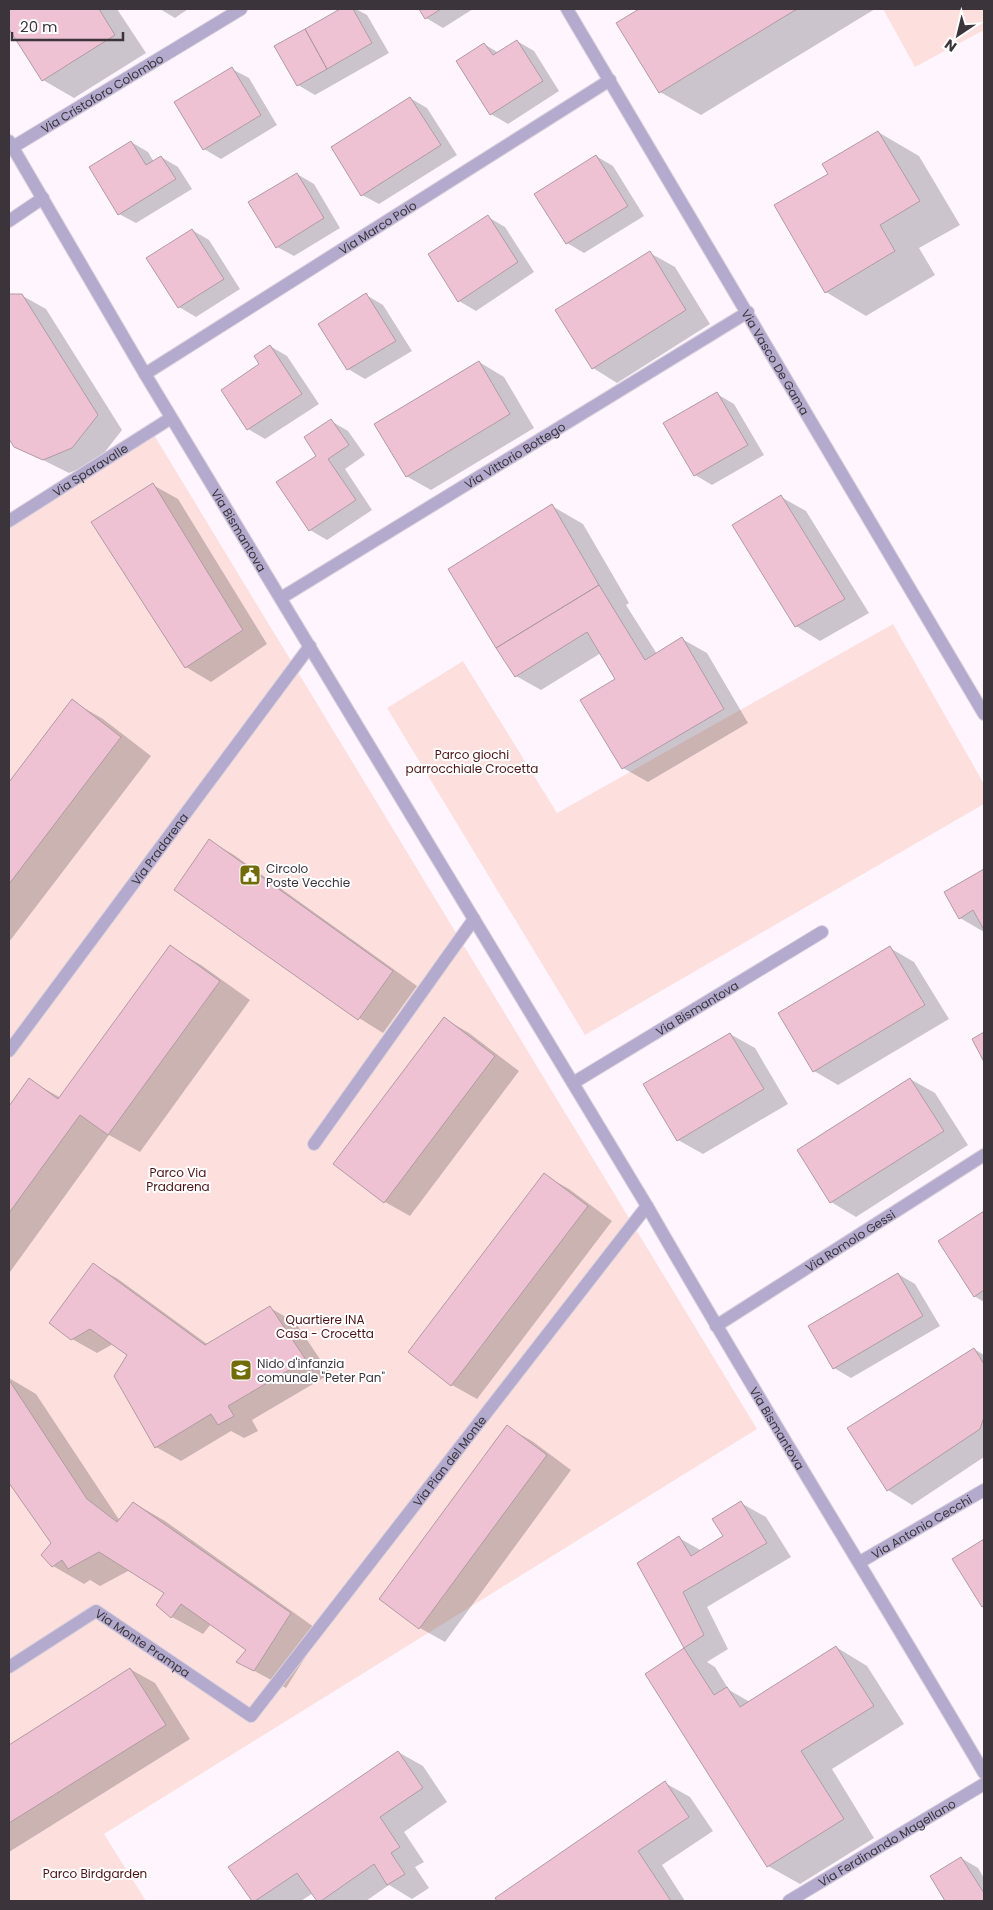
<svg xmlns="http://www.w3.org/2000/svg" width="993" height="1910" font-family="Poppins,sans-serif">
	<style>
		.green { fill: #fde0de }
		.shadow { fill: #0003 }
		.building { fill: #efc2d3; stroke: #b09ba2 }
		.lines { fill: none; stroke-linecap: round; stroke-linejoin: round }
		.lane-casing { stroke: #dcd2dc; stroke-width: 14 }
		.street-casing { stroke: #dcd2dc; stroke-width: 14 }
		.lane { stroke: #b4aace; stroke-width: 12 }
		.street { stroke: #b4aace; stroke-width: 12 }
		.labels { text-anchor: middle; dominant-baseline: central; stroke-width: 4; stroke-linejoin: round; paint-order: stroke }
		.street-label { font-size: 12px; fill: #3b353b; stroke: #fff }
		.park-label { font-size: 12px; fill: #4b1315; stroke: #fff }
		.poi-label { font-size: 12px; fill: #3b353b; stroke: #fff; text-anchor: start }
	</style>
	<rect width="100%" height="100%" fill="#fff5ff"/>
	<path class="green" d="M883,9H984V30L915,67Z
		M151,430L757,1429L104,1834L146,1901H9V521Z
		M893,624L984,784V804L585,1035L387,708L463,661L557,813Z"/>
	<path class="shadow" d="M9,9H117L146,53L74,98L43,80L9,26Z
		M160,9H188L175,18Z
		M342,9H356L367,15L389,53L315,95L298,85L275,47Z
		M420,9H473L443,28L426,18Z
		M641,9H875L701,115L660,92L618,23Z
		M517,41L534,51L559,91L508,124L491,114L484,44L499,53Z
		M232,69L249,78L277,125L221,159L204,149Z
		M410,98L427,108L457,155L379,204L362,195Z
		M878,132L919,156L960,225L919,248L935,275L866,316L826,292L830,174Z
		M131,142L148,152L154,162L161,157L178,167L192,189L136,223L119,214Z
		M596,156L613,166L644,216L584,253L567,243Z
		M297,174L314,184L340,228L294,256L277,247Z
		M488,217L505,227L534,272L476,311L459,301Z
		M192,230L209,240L240,289L196,317L179,307L148,259Z
		M650,253L675,267L710,324L617,383L593,368Z
		M9,295H21L46,309L122,430L97,462L69,473L15,446L9,436Z
		M366,295L383,305L412,351L365,379L348,369Z
		M270,346L287,356L319,404L265,439L248,429L261,365Z
		M479,362L504,377L534,428L431,490L406,476Z
		M717,394L734,404L764,455L712,485L695,475Z
		M331,421L348,431L365,455L345,469L372,510L327,540L310,530L318,456Z
		M153,485L178,499L267,644L211,682L186,667Z
		M781,497L806,511L869,613L820,641L796,626Z
		M552,506L583,524L629,603L626,605L657,654L682,639L707,653L748,723L648,782L623,768L617,680L601,653L541,690L516,676Z
		M72,701L103,719L151,756L9,942V784Z
		M210,841L234,855L417,986L383,1033L359,1018Z
		M984,871V932L960,918L946,892Z
		M170,947L201,965L250,1000L140,1152L109,1135L10,1272L9,1108L29,1080L61,1098Z
		M890,948L914,962L949,1019L838,1085L814,1071Z
		M445,1019L469,1033L519,1071L410,1216L385,1202L335,1164Z
		M730,1034L755,1048L788,1104L703,1154L678,1140Z
		M910,1079L935,1093L968,1145L856,1217L831,1202Z
		M544,1175L569,1189L612,1221L477,1399L452,1385L410,1352Z
		M984,1212V1302L974,1296L940,1241Z
		M93,1265L118,1279L207,1344L270,1308L295,1322L330,1374L252,1420L258,1431L244,1438L231,1431L181,1461L156,1447L129,1355L113,1344L97,1353L72,1339Z
		M898,1274L915,1284L940,1326L851,1378L834,1368Z
		M974,1349L984,1355V1457L912,1505L888,1490Z
		M9,1378L36,1394L118,1518L120,1520L134,1503L165,1521L321,1632L286,1688L238,1662L248,1650L211,1624L203,1634L172,1617L166,1592L130,1570L100,1586L90,1580L84,1584L53,1566L52,1543L9,1480Z
		M507,1427L532,1441L571,1470L445,1642L420,1628L380,1599Z
		M741,1503L766,1517L791,1557L707,1607L728,1649L707,1662L715,1667L729,1690L750,1702L836,1647L867,1666L904,1724L832,1769L874,1838L800,1884L768,1866L647,1674L685,1648L638,1563L679,1538L702,1551L725,1536Z
		M984,1540V1607L954,1560Z
		M130,1669L155,1683L190,1739L9,1852V1746Z
		M398,1752L423,1766L447,1802L404,1832L424,1862L415,1867L429,1888L412,1899L389,1885L366,1901H318L313,1893L301,1901H253L230,1867Z
		M665,1783L690,1797L713,1831L662,1865L685,1901H499L497,1898Z
		M961,1858L978,1868L984,1878V1901H947L931,1877Z"/>
	<path class="building" d="M9,9H99L115,35L42,81L9,29Z
		M340,9H353L372,43L327,69L305,29Z
		M419,9H441L425,19Z
		M639,9H797L659,93L616,23Z
		M305,29L327,69L297,86L274,46Z
		M517,40L543,81L490,115L456,61L484,43L493,55Z
		M232,67L261,115L203,150L174,102Z
		M410,97L441,145L361,196L331,147Z
		M878,131L920,201L880,225L895,251L825,293L774,205L828,174L822,164Z
		M131,141L146,165L161,156L176,179L118,215L89,167Z
		M596,155L628,206L566,244L534,194Z
		M297,173L324,218L276,248L248,202Z
		M488,215L518,262L458,302L428,254Z
		M192,229L224,279L178,308L146,258Z
		M650,251L686,310L592,369L555,310Z
		M366,293L396,341L347,370L318,324Z
		M9,294H22L98,415L72,448L43,460L14,447L9,439Z
		M270,345L302,394L247,430L221,390L259,364L254,356Z
		M479,361L510,414L406,477L374,424Z
		M717,392L748,445L694,476L663,423Z
		M331,419L349,445L328,459L356,500L309,531L276,482L316,456L304,437Z
		M153,483L243,630L185,668L91,522Z
		M781,495L845,599L795,627L732,525Z
		M552,504L599,585L496,648L448,569Z
		M599,585L645,660L682,637L724,709L622,769L580,700L615,679L587,632L515,677L496,648Z
		M72,699L121,737L9,884V782Z
		M209,839L393,971L358,1020L174,890Z
		M984,869V930L973,910L959,919L944,892Z
		M170,945L220,981L108,1135L80,1115L9,1213V1106L29,1078L58,1099Z
		M890,946L925,1005L813,1072L778,1013Z
		M444,1017L495,1056L384,1203L333,1164Z
		M984,1032V1062L972,1039Z
		M730,1033L764,1089L677,1141L643,1084Z
		M910,1078L944,1131L830,1203L797,1150Z
		M544,1173L588,1206L451,1386L408,1352Z
		M984,1211V1290L974,1297L938,1241Z
		M93,1263L205,1345L270,1306L306,1360L228,1406L234,1416L218,1425L211,1414L155,1448L114,1376L127,1355L90,1329L71,1340L49,1323Z
		M898,1273L923,1316L833,1369L808,1326Z
		M974,1348L984,1364V1417L980,1429L887,1491L847,1428Z
		M9,1380L87,1499L117,1522L133,1502L291,1613L254,1671L236,1662L246,1650L181,1604L171,1618L156,1605L164,1593L99,1552L68,1569L62,1560L52,1567L41,1555L51,1543L9,1483Z
		M507,1425L547,1455L419,1629L379,1599Z
		M741,1501L767,1543L683,1592L704,1635L684,1648L637,1563L679,1536L691,1556L723,1536L712,1519Z
		M984,1539V1606L982,1607L952,1559Z
		M836,1646L874,1706L801,1751L844,1819L767,1867L645,1674L684,1648L714,1695L727,1687L740,1707Z
		M130,1668L166,1725L9,1823V1745Z
		M398,1751L423,1788L380,1817L400,1847L391,1853L405,1874L387,1885L374,1864L321,1901H317L297,1873L255,1901H252L228,1867Z
		M665,1781L689,1817L638,1851L671,1901H497L495,1898Z
		M961,1857L984,1893V1901H945L930,1876Z"/>
	<g class="lines">
		<g class="lane-casing">
			<g id="lane">
				<path id="s1" d="M9,521L171,418"/>
				<path id="s2" d="M9,1051L310,646"/>
				<path id="s3" d="M9,1667L96,1611L251,1716L647,1206"/>
			</g>
		</g>
		<g class="street-casing">
			<g id="street">
				<path id="s4" d="M567,9L984,714"/>
				<path id="s5" d="M9,141L145,374L647,1206C756,1397 873,1583 984,1773"/>
				<path id="s6" d="M13,147L241,9"/>
				<path d="M9,221L43,198"/>
				<path id="s7" d="M145,374L610,80"/>
				<path id="s8" d="M281,598L748,312"/>
				<path id="s9" d="M573,1083L822,932"/>
				<path d="M314,1144L474,919"/>
				<path id="s10" d="M716,1326L984,1155"/>
				<path id="s11" d="M860,1562L984,1490"/>
				<path id="s12" d="M789,1901L984,1784"/>
			</g>
		</g>
		<use href="#lane" class="lane"/>
		<use href="#street" class="street"/>
	</g>
	<defs>
		<g id="civic-square" transform="scale(1.125)"><rect x="-9" y="-9" width="18" height="18" rx="4" fill="#716c08" stroke="#fff"/><path d="M-.6-6.5H3V-4.5H.6V-3L4-1V1h2V6H-6V1h2V-1L-.6-3ZM-1.2 2.5V6h2.4V2.5Z" fill="#fff"/></g>
		<g id="school-square" transform="scale(1.125)"><rect x="-9" y="-9" width="18" height="18" rx="4" fill="#716c08" stroke="#fff"/><path d="M0-5L7-2L0 1L-7-2ZM-4 1L0 2.5L4 1V4Q0 6-4 4Z" fill="#fff"/></g>
	</defs>
	<g fill-rule="evenodd">
		<use href="#civic-square" x="250" y="875"/>
		<use href="#school-square" x="241" y="1370"/>
	</g>
	<g class="labels">
		<g class="street-label">
			<text stroke="none"><textPath href="#s6" startOffset="104">Via Cristoforo Colombo</textPath></text>
			<text stroke="none"><textPath href="#s7" startOffset="275">Via Marco Polo</textPath></text>
			<text stroke="none"><textPath href="#s4" startOffset="410">Via Vasco De Gama</textPath></text>
			<text stroke="none"><textPath href="#s8" startOffset="274">Via Vittorio Bottego</textPath></text>
			<text stroke="none"><textPath href="#s1" startOffset="96">Via Sparavalle</textPath></text>
			<text stroke="none"><textPath href="#s5" startOffset="452">Via Bismantova</textPath></text>
			<text stroke="none"><textPath href="#s2" startOffset="252">Via Pradarena</textPath></text>
			<text stroke="none"><textPath href="#s9" startOffset="145">Via Bismantova</textPath></text>
			<text stroke="none"><textPath href="#s10" startOffset="159">Via Romolo Gessi</textPath></text>
			<text stroke="none"><textPath href="#s5" startOffset="1499">Via Bismantova</textPath></text>
			<text stroke="none"><textPath href="#s3" startOffset="614">Via Pian del Monte</textPath></text>
			<text stroke="none"><textPath href="#s11" startOffset="71">Via Antonio Cecchi</textPath></text>
			<text stroke="none"><textPath href="#s3" startOffset="160">Via Monte Prampa</textPath></text>
			<text stroke="none"><textPath href="#s12" startOffset="114">Via Ferdinando Magellano</textPath></text>
		</g>
		<g class="park-label">
			<text x="472" y="754">Parco giochi<tspan x="472" dy="14">parrocchiale Crocetta</tspan></text>
			<text x="178" y="1172">Parco Via<tspan x="178" dy="14">Pradarena</tspan></text>
			<text x="325" y="1319">Quartiere INA<tspan x="325" dy="14">Casa - Crocetta</tspan></text>
			<text x="95" y="1873">Parco Birdgarden</text>
		</g>
		<g class="poi-label">
			<text x="266" y="868">Circolo<tspan x="266" dy="14">Poste Vecchie</tspan></text>
			<text x="257" y="1363">Nido d'infanzia<tspan x="257" dy="14">comunale "Peter Pan"</tspan></text>
		</g>
	</g>
	<rect width="993" height="1910" fill="none" stroke="#3b353b" stroke-width="20"/>
	<g transform="translate(958 35) rotate(215)" stroke="#ffffff" stroke-width="4" paint-order="stroke">
	<path d="M0-4L9 19L0 12L-9 19Z" fill="#3b353b"/>
	<text y="-8" font-size="14" font-weight="bold" text-anchor="middle" fill="#3b353b">N</text>
	</g>
	<path d="M12 32v8h111v-8" fill="none" stroke="#3b353b" stroke-width="2.5"/>
	<text x="20" y="32" font-size="15" fill="#3b353b" stroke="#ffffff" stroke-width="4" paint-order="stroke">20 m</text>
</svg>
